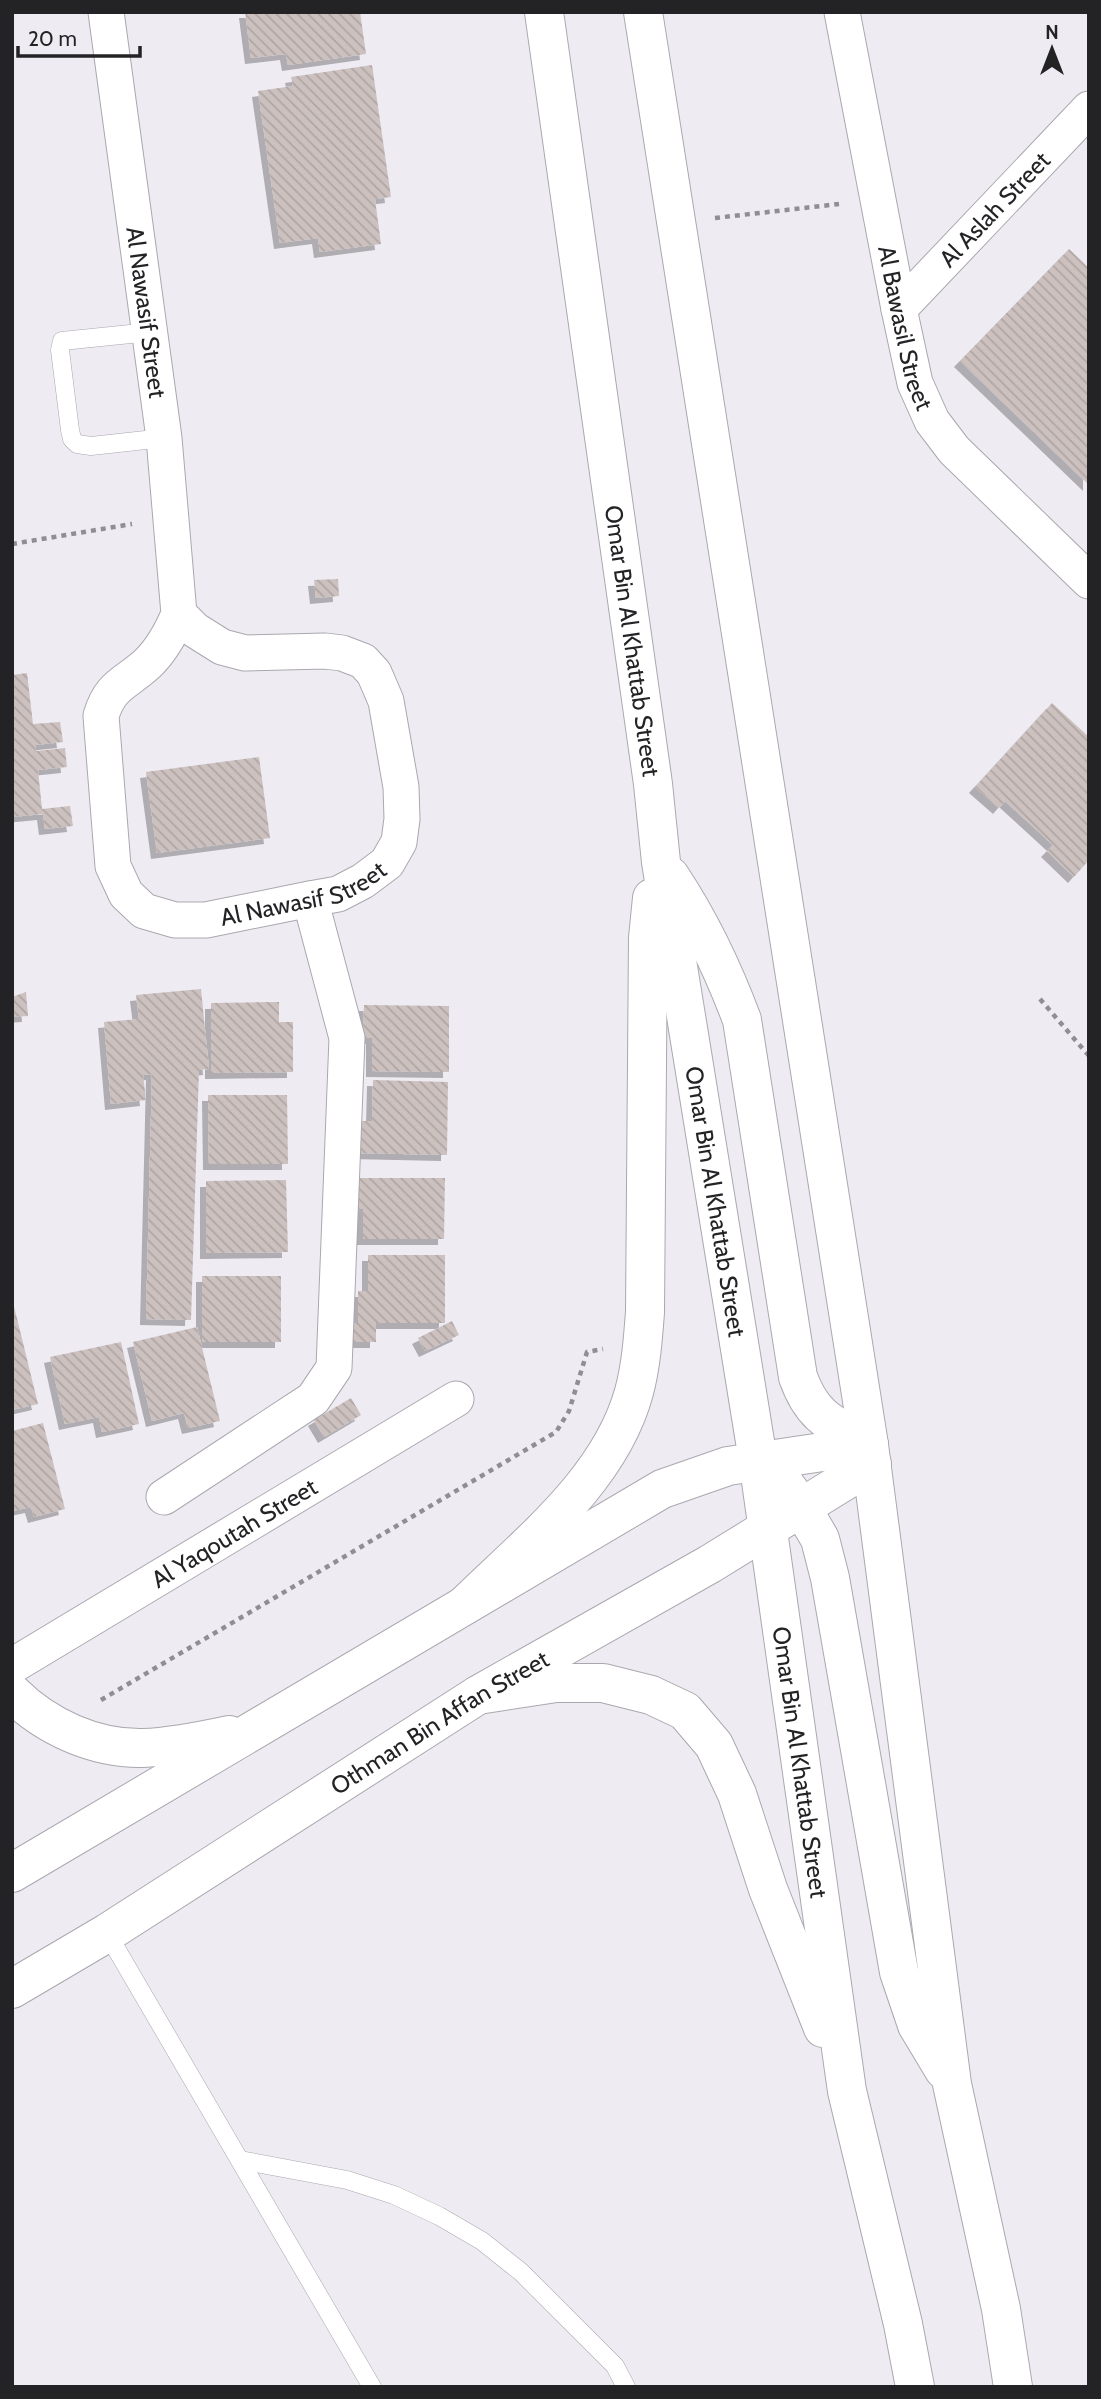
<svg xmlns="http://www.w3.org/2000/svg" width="1101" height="2399" font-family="Cabin,sans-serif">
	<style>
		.building { fill: url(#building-back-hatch); filter: url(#shadow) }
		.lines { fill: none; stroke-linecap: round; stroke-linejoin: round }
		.lane-casing { stroke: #aba7af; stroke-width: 19 }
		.street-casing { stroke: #aba7af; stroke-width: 37 }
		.secondary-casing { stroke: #aba7af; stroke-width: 40 }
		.primary-casing { stroke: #aba7af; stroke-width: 40 }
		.path { stroke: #908e94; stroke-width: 4.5; stroke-dasharray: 5 5; stroke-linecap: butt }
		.lane { stroke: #fff; stroke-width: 18 }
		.street { stroke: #fff; stroke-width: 35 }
		.secondary { stroke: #fff; stroke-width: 38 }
		.primary { stroke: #fff; stroke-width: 38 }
		.labels { text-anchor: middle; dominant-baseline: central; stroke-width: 5; stroke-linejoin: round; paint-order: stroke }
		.street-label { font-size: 24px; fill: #232225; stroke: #eeebf3 }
	</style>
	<defs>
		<pattern id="building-back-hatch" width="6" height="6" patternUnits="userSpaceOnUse" patternTransform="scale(1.75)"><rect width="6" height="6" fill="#ccc1bf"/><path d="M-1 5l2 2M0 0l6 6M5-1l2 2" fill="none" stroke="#afa6a4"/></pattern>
		<filter id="shadow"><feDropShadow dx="-6" dy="6" stdDeviation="0" flood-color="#0004"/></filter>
	</defs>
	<rect width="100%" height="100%" fill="#eeebf3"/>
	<path class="building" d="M245,12H360L366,54L288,65L286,54L251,58Z
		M372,65L391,197L375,199L381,244L320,252L318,238L280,243L258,91L293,86L291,77Z
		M1069,249L1089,268V485L960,361Z
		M338,579L339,596L316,598L314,580Z
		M27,673L33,724L60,722L63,742L35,745L36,751L65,748L67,767L38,770L42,809L70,806L73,826L45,829L43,814L12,817V675Z
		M1052,703L1089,737V860L1074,877L1047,851L1053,845L1005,801L999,808L975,787Z
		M259,757L270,838L157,853L146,772Z
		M201,989L209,1069L199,1070L191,1320L146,1319L152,1074L143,1075L146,1100L111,1104L104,1022L139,1019L136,995Z
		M26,992L28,1016L12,1017V997Z
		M279,1002V1022H293V1072L211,1073V1003Z
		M364,1005L449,1006V1072L372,1071V1038H363Z
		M373,1080L448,1082L447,1155L357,1153L358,1121H372Z
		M208,1095H287L288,1164H209Z
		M355,1178H445L444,1239H363V1209H354Z
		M286,1180L288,1252L206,1253V1181Z
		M368,1255H445V1323H376V1342H343V1323H358V1291H368Z
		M202,1276H281V1342H202Z
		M12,1298L38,1404L12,1410Z
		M452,1321L459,1335L425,1351L418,1338Z
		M197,1327L220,1421L188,1428L184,1413L152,1421L133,1342Z
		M121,1342L139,1424L102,1432L99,1417L65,1424L50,1357Z
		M351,1398L361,1415L324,1437L314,1420Z
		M43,1423L65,1509L34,1517L31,1507L12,1511V1431Z"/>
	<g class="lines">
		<g class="lane-casing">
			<path id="lane" d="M150,332L62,341L60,350L70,430L72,439L77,444L91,446L164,438
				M107,1933L372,2387
				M240,2160L347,2180L394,2195L439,2216L482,2241L521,2272L615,2366L626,2387"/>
		</g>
		<g class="street-casing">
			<g id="street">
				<path id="s1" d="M106,12L164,438L179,614C171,633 162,650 147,664C125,684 110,685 101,716L113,866L126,894L144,911L175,920H206L310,899L338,894L363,881L387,863L399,842L402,819L401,787L386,701L374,673L363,661L342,653L325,651L245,653L222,647L195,630L179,614"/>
				<path id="s2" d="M842,12L899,309L915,383L932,421L954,450L1089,581"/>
				<path id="s3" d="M899,309L1089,109"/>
				<path d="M164,1497L313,1399L334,1368L347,1038L310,899"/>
				<path id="s4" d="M12,1666L456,1399"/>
			</g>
		</g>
		<g class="secondary-casing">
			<g id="secondary">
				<path d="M12,1693C46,1727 95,1749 143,1748C172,1747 201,1741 229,1735"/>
				<path d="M12,1873L662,1489L728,1466L869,1445"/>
				<path id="s5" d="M12,1989L107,1933L478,1695L710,1564L872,1464"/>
			</g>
		</g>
		<g class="primary-casing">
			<g id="primary">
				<path id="s6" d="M544,12L653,784L661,862L758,1460L847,2091L903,2324L915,2387"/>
				<path d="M643,12L869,1445L952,2084L1001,2309L1013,2387"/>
				<path d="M670,876C700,921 723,969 742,1020L798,1377C813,1419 833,1424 869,1445"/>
				<path d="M758,1460L786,1486L802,1508L820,1539L830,1578L899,1972L917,2025L944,2070"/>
				<path d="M465,1605C528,1543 610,1480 634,1392C641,1366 643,1339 645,1312L648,938L652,898"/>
				<path d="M478,1695L556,1683H603L651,1695L685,1711L714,1745L737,1794L768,1889L823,2028"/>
			</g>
		</g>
		<path class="path" d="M715,218L839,204
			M12,544L132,524
			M1040,999L1089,1056
			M101,1700L556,1432L569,1411L587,1352L603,1349"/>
		<use href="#lane" class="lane"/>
		<use href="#street" class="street"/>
		<use href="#secondary" class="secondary"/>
		<use href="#primary" class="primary"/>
	</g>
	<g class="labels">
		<g class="street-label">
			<text stroke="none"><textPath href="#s3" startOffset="138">Al Aslah Street</textPath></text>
			<text stroke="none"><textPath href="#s1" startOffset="303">Al Nawasif Street</textPath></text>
			<text stroke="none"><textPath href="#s2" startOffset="322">Al Bawasil Street</textPath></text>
			<text stroke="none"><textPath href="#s6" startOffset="635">Omar Bin Al Khattab Street</textPath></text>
			<text stroke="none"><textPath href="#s1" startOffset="1108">Al Nawasif Street</textPath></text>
			<text stroke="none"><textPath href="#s6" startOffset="1202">Omar Bin Al Khattab Street</textPath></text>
			<text stroke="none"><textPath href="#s4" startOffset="259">Al Yaqoutah Street</textPath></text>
			<text stroke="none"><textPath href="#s5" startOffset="504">Othman Bin Affan Street</textPath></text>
			<text stroke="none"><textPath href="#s6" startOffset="1769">Omar Bin Al Khattab Street</textPath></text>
		</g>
	</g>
	<rect width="1101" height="2399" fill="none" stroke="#232225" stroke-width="28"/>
	<g transform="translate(1052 49)" stroke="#eeebf3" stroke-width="5" paint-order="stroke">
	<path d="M0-5L12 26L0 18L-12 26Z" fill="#232225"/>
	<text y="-10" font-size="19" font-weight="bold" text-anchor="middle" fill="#232225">N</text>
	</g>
	<path d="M18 46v10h122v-10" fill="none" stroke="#232225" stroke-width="3.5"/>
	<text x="28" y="46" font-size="21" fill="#232225" stroke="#eeebf3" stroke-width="5" paint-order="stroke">20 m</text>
</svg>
